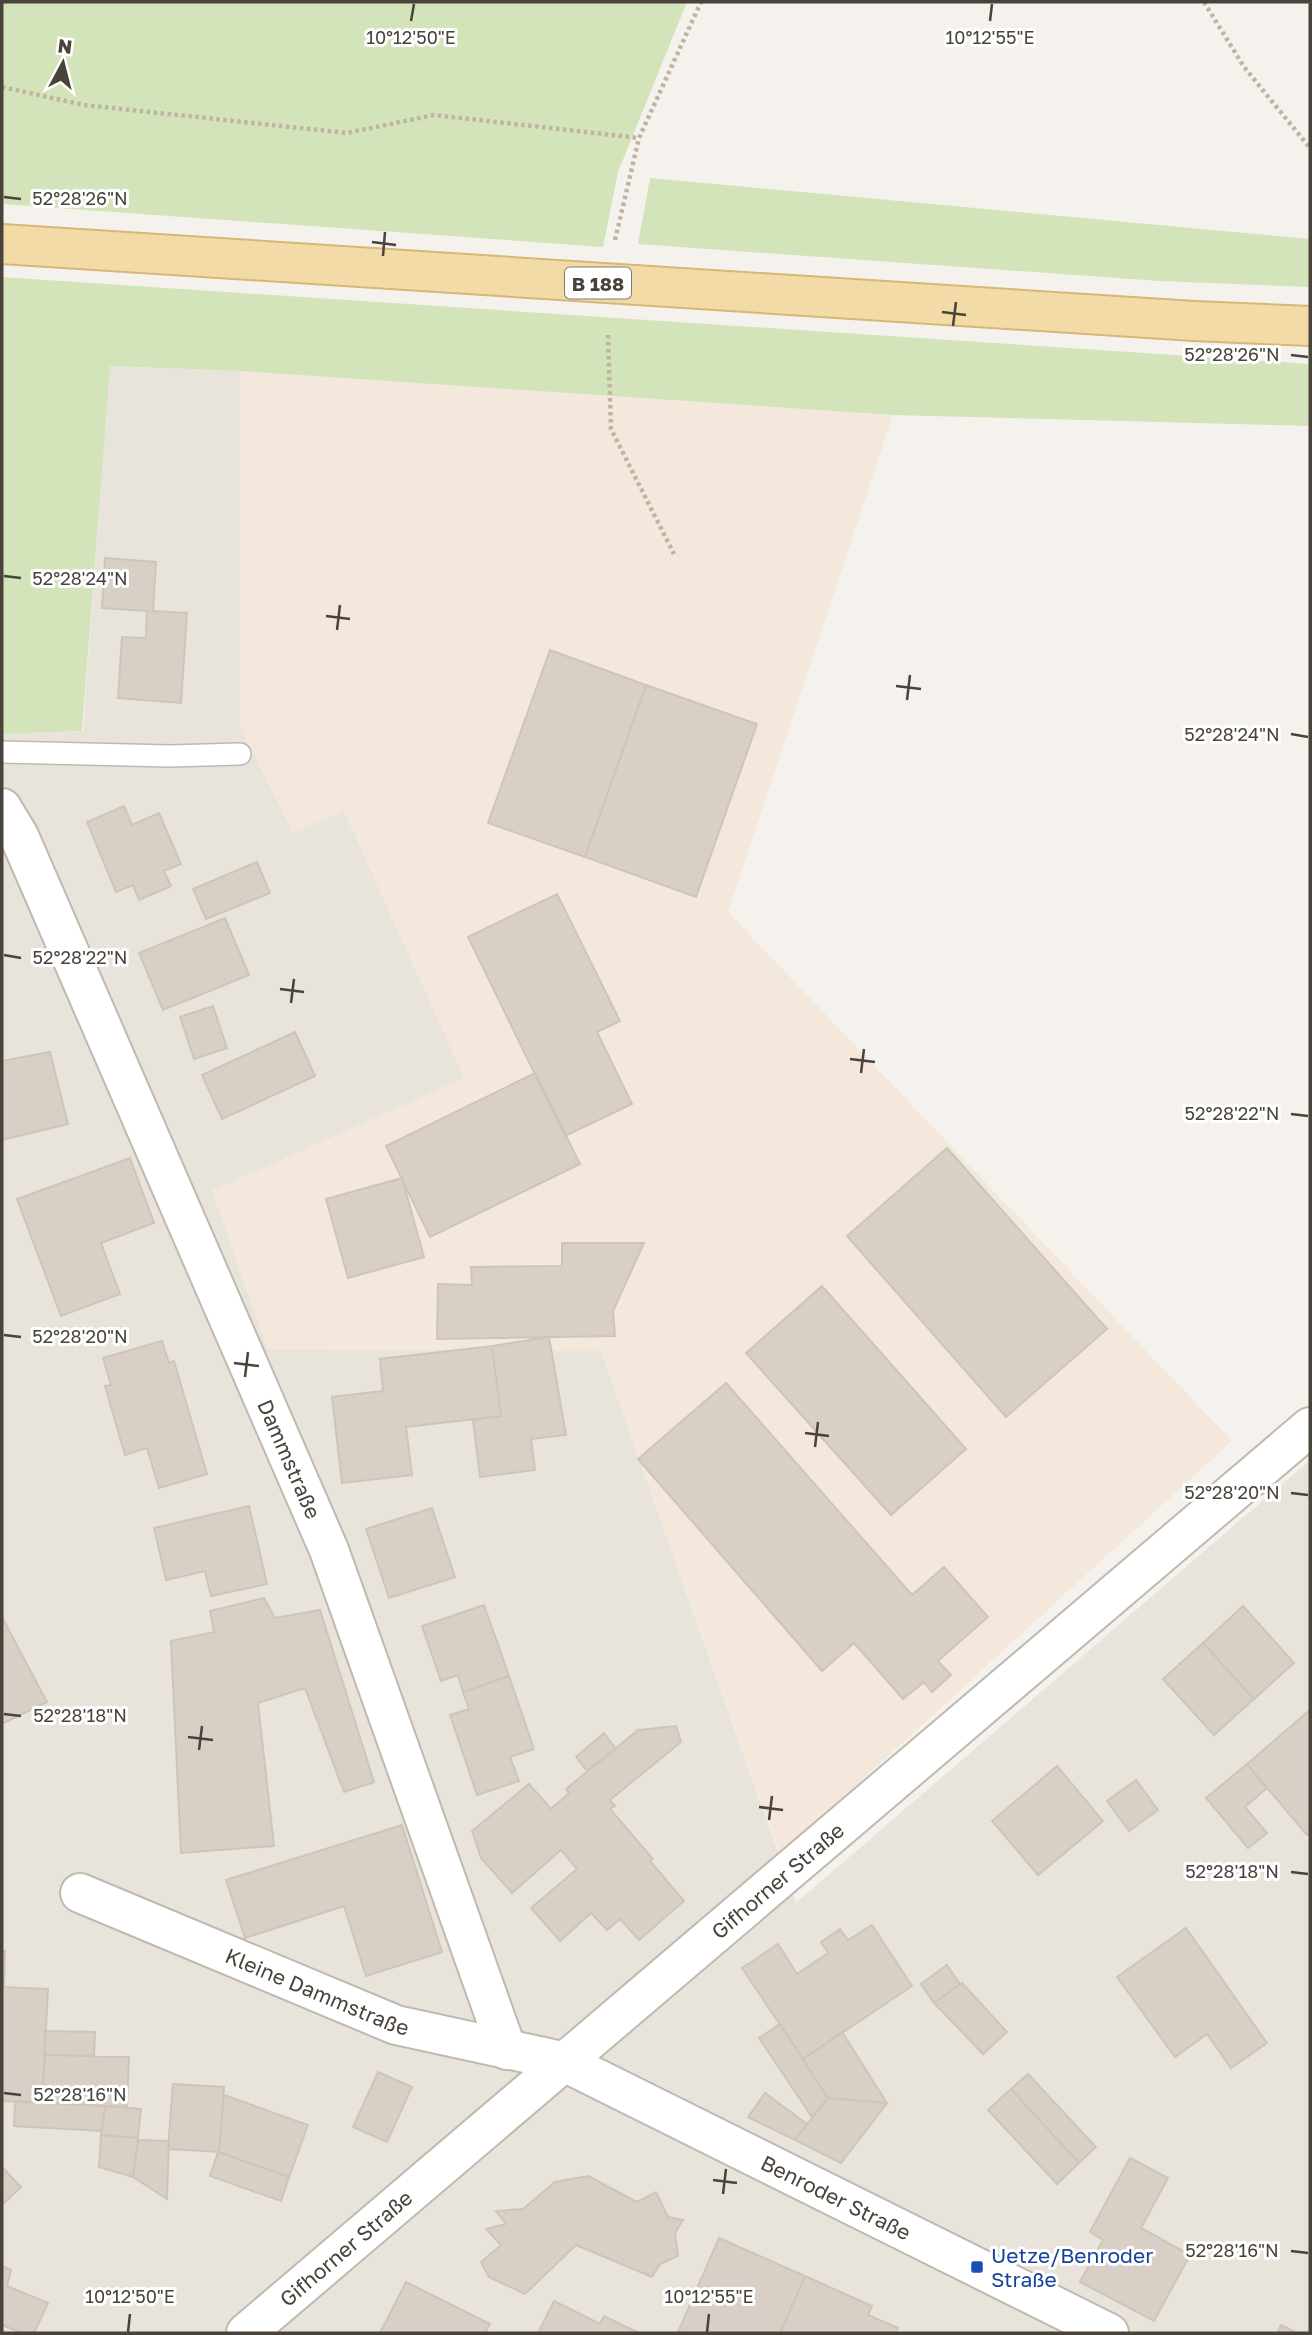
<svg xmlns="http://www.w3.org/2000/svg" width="1312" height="2335" font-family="'Golos Text',sans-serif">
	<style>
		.residential { fill: #e8e4db }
		.commercial { fill: #f3e8db }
		.green { fill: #d3e4bb }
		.building { fill: #d8d0c6; stroke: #cfc5b7; stroke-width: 2 }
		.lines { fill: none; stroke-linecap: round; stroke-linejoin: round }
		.service-casing { stroke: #bfb9b0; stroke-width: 24 }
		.minor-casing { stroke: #bfb9b0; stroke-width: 42 }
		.tertiary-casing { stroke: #bfb9b0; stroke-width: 42 }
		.primary-casing { stroke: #d7b778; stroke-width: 42 }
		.path { stroke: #bfb4a3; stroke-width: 4.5; stroke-dasharray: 3.5 3.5; stroke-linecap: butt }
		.service { stroke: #fff; stroke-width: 21 }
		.minor { stroke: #fff; stroke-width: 38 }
		.tertiary { stroke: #fff; stroke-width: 38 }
		.primary { stroke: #f3dba7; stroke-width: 38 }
		.ticks { fill: none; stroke: #49433b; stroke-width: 2.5 }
		.transit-dot { fill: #1a4fb4; stroke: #fff; stroke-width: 2.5 }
		.labels { text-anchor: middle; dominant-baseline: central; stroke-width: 6; stroke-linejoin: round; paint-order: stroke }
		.shield { fill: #fff; stroke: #807b76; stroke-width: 2 }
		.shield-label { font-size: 19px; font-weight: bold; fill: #49433b }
		.street-label { font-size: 21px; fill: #49433b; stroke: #fff }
		.transit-label { font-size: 21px; fill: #164399; stroke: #fff; text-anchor: start }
		.ticks-label { font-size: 18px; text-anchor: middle; fill: #49433b; stroke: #fff; stroke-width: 6; stroke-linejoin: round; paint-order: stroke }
	</style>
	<rect width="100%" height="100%" fill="#f5f2ed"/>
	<path class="residential" d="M109,366L240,371V726L344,811L465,1078L213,1191L268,1349L601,1351L796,1903L1310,1460V2333H2V734L83,731Z"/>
	<path class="commercial" d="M240,371L893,415L728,912L1232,1441L780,1855L601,1351L268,1349L212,1191L464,1078L344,811L293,833L240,726Z"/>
	<path class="green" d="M2,2H687L618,172L603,247L2,204Z
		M650,178L1310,239V287L1159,281L638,244Z
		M2,277L1310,364V426L893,415L240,371L110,366L82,731L2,734Z"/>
	<path class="building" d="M105,558L156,562L153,611L187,613L181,703L118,698L122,637L146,638L147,611L102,608Z
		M550,650L646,685L585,857L488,823Z
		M646,685L757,724L696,897L585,857Z
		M124,806L132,825L159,813L181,864L164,871L171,886L139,900L133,885L116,892L87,822Z
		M257,862L270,893L206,919L193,889Z
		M557,894L620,1021L597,1032L632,1104L565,1136L468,937Z
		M225,918L249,975L163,1010L139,953Z
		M213,1006L227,1048L194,1059L180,1017Z
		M295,1032L315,1076L222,1119L202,1075Z
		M50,1052L68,1124L2,1140V1061Z
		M535,1073L580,1164L430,1237L386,1146Z
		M947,1148L1107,1329L1006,1417L847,1236Z
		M130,1158L154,1223L101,1243L120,1294L61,1316L17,1199Z
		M402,1178L424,1257L348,1278L326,1199Z
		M562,1243H644L613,1311L615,1336L437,1339L438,1284L472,1285L471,1267L562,1266Z
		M822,1286L966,1449L891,1515L746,1353Z
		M549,1337L566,1435L531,1439L535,1470L480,1477L473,1420L501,1416L492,1346Z
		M162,1341L169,1363L174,1361L207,1474L159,1488L147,1448L125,1455L105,1386L111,1385L103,1358Z
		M492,1346L501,1416L406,1427L412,1475L342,1483L332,1397L383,1391L380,1359Z
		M726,1383L912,1595L944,1567L988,1617L938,1661L951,1675L932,1692L924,1682L903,1699L854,1643L822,1671L638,1459Z
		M249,1506L267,1584L211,1596L205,1571L166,1580L154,1528Z
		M432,1508L455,1577L389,1598L366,1529Z
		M264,1598L275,1618L320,1610L374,1782L344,1792L305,1688L258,1703L274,1846L181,1853L171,1641L214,1632L210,1611Z
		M484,1605L509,1676L463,1692L458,1675L441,1681L422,1626Z
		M1243,1606L1294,1663L1254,1699L1203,1643Z
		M2,1617L47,1702L2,1724Z
		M1203,1643L1254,1699L1214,1735L1163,1679Z
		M509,1676L534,1749L510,1757L519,1781L477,1795L450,1715L469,1709L463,1692Z
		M1310,1710V1832L1307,1835L1247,1764Z
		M676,1726L681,1742L610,1800L615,1806L610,1809L653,1859L650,1861L684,1901L639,1940L620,1919L607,1930L591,1913L560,1941L531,1908L577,1869L561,1850L512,1893L481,1858L472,1831L529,1784L551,1809L569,1793L566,1789L638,1730Z
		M604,1733L616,1749L587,1771L576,1757Z
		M1247,1764L1267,1788L1245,1807L1267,1833L1248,1848L1206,1798Z
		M1057,1766L1103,1821L1038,1875L992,1821Z
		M1136,1780L1158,1810L1129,1831L1107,1801Z
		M402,1825L442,1952L366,1976L344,1906L245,1938L226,1880Z
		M872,1925L912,1986L803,2059L742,1968L778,1944L797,1974L828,1953L821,1942L840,1929L848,1940Z
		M1186,1928L1267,2043L1231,2068L1207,2034L1175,2057L1117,1977Z
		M2,1951H5L4,1987H2Z
		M947,1965L960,1984L934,2003L921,1984Z
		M962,1983L1007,2032L983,2054L934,2003Z
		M2,1987L48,1989L42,2103L2,2101Z
		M780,2024L828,2098L812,2117L759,2038Z
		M45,2031L95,2032L94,2056L45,2055Z
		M842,2032L887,2103L828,2098L803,2059Z
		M45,2055L129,2057L127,2107L42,2103Z
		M378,2072L412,2087L387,2142L353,2127Z
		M1028,2074L1096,2147L1079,2163L1011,2089Z
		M173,2084L224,2087L219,2152L168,2149Z
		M1011,2089L1079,2163L1057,2184L988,2110Z
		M765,2093L807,2124L795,2140L748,2117Z
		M224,2095L308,2125L289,2177L219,2152Z
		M828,2098L887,2103L841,2163L795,2140Z
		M15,2101L105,2106L102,2131L14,2126Z
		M105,2106L141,2109L138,2138L101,2135Z
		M101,2135L138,2138L133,2177L99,2167Z
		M138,2140L169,2141L167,2199L133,2177Z
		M218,2152L289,2177L281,2201L210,2176Z
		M1130,2158L1168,2178L1141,2228L1190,2255L1154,2321L1080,2282L1103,2240L1090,2232Z
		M2,2167L21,2187L2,2205Z
		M588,2176L637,2202L656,2192L668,2217L683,2220L675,2233L678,2256L660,2264L652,2277L576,2245L525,2294L489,2277L481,2262L501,2245L486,2229L506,2224L496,2211L523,2209L555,2182Z
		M719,2238L805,2276L780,2333L678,2332Z
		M2,2266L11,2270L7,2286L48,2303L34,2333H22L2,2325Z
		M805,2276L872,2306L868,2315L898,2328L895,2333H780Z
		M406,2282L490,2324L485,2333H380Z
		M554,2301L600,2324L604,2316L639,2333H538Z
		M1281,2325L1297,2333H1277Z"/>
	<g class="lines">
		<g class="service-casing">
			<path id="service" d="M2,752L170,756L240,754"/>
		</g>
		<g class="minor-casing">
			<g id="minor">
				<path id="s1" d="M2,808L19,836L329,1550L507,2050"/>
				<path id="s2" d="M80,1893L396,2025L562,2061"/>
			</g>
		</g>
		<g class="tertiary-casing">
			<g id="tertiary">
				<path id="s3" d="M562,2061L1109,2333"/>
				<path id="s4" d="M246,2333L1310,1427"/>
			</g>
		</g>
		<g class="primary-casing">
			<path id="primary" d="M2,244L1194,321L1310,326"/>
		</g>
		<path class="path" d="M1204,2L1244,67L1310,148
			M2,87L84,105L347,133L434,115L639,138
			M615,240L639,138L701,2
			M608,335L611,429L674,554"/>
		<use href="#service" class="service"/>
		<use href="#minor" class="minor"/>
		<use href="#tertiary" class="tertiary"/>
		<use href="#primary" class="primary"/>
	</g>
	<path class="ticks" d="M411,21L414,4M990,21L992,4M4,197L21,199M372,242L396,245M383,256L385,232M942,312L966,315M953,326L956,302M1291,355L1308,357M4,576L21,578M326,616L350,619M337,630L340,605M896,686L921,689M907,700L910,675M1291,734L1308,737M4,955L21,958M280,989L304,992M291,1003L294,979M850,1059L875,1062M861,1073L864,1049M1291,1114L1308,1116M4,1335L21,1337M234,1363L259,1366M245,1377L248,1352M805,1433L829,1436M815,1447L818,1422M1291,1493L1308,1495M4,1714L21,1716M188,1737L213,1740M199,1750L202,1726M759,1807L783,1810M769,1820L772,1796M1291,1872L1308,1874M4,2093L21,2095M713,2180L737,2183M723,2194L726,2169M1291,2251L1308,2253M128,2332L130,2314M707,2332L709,2314"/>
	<rect class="transit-dot" x="970" y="2260" width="14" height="14" rx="3.5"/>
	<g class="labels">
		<rect class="shield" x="565" y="267.5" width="66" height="31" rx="5"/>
		<g class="shield-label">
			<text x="598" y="283">B 188</text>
		</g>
		<g class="street-label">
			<text stroke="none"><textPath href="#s1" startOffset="712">Dammstraße</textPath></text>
			<text stroke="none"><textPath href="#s4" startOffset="698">Gifhorner Straße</textPath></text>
			<text stroke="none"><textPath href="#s2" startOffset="257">Kleine Dammstraße</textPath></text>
			<text stroke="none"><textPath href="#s3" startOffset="306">Benroder Straße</textPath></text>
			<text stroke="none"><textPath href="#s4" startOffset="131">Gifhorner Straße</textPath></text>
		</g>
		<g class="transit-label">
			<text x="991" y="2255">Uetze/Benroder<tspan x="991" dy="24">Straße</tspan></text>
		</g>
	</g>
	<g class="ticks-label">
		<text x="411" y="44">10°12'50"E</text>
		<text x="990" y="44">10°12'55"E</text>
		<text x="80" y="205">52°28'26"N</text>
		<text x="1232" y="361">52°28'26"N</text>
		<text x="80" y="585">52°28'24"N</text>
		<text x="1232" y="741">52°28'24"N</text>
		<text x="80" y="964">52°28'22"N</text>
		<text x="1232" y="1120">52°28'22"N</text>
		<text x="80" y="1343">52°28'20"N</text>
		<text x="1232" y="1499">52°28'20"N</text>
		<text x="80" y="1722">52°28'18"N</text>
		<text x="1232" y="1878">52°28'18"N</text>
		<text x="80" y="2101">52°28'16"N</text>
		<text x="1232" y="2257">52°28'16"N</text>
		<text x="130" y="2303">10°12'50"E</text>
		<text x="709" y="2303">10°12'55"E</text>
	</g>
	<rect width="1312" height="2335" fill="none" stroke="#49433b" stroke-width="7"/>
	<g transform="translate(63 63) rotate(7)" stroke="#ffffff" stroke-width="5" paint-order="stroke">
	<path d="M0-5L12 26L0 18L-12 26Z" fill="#49433b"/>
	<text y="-10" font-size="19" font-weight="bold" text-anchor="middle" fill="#49433b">N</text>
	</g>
</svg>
